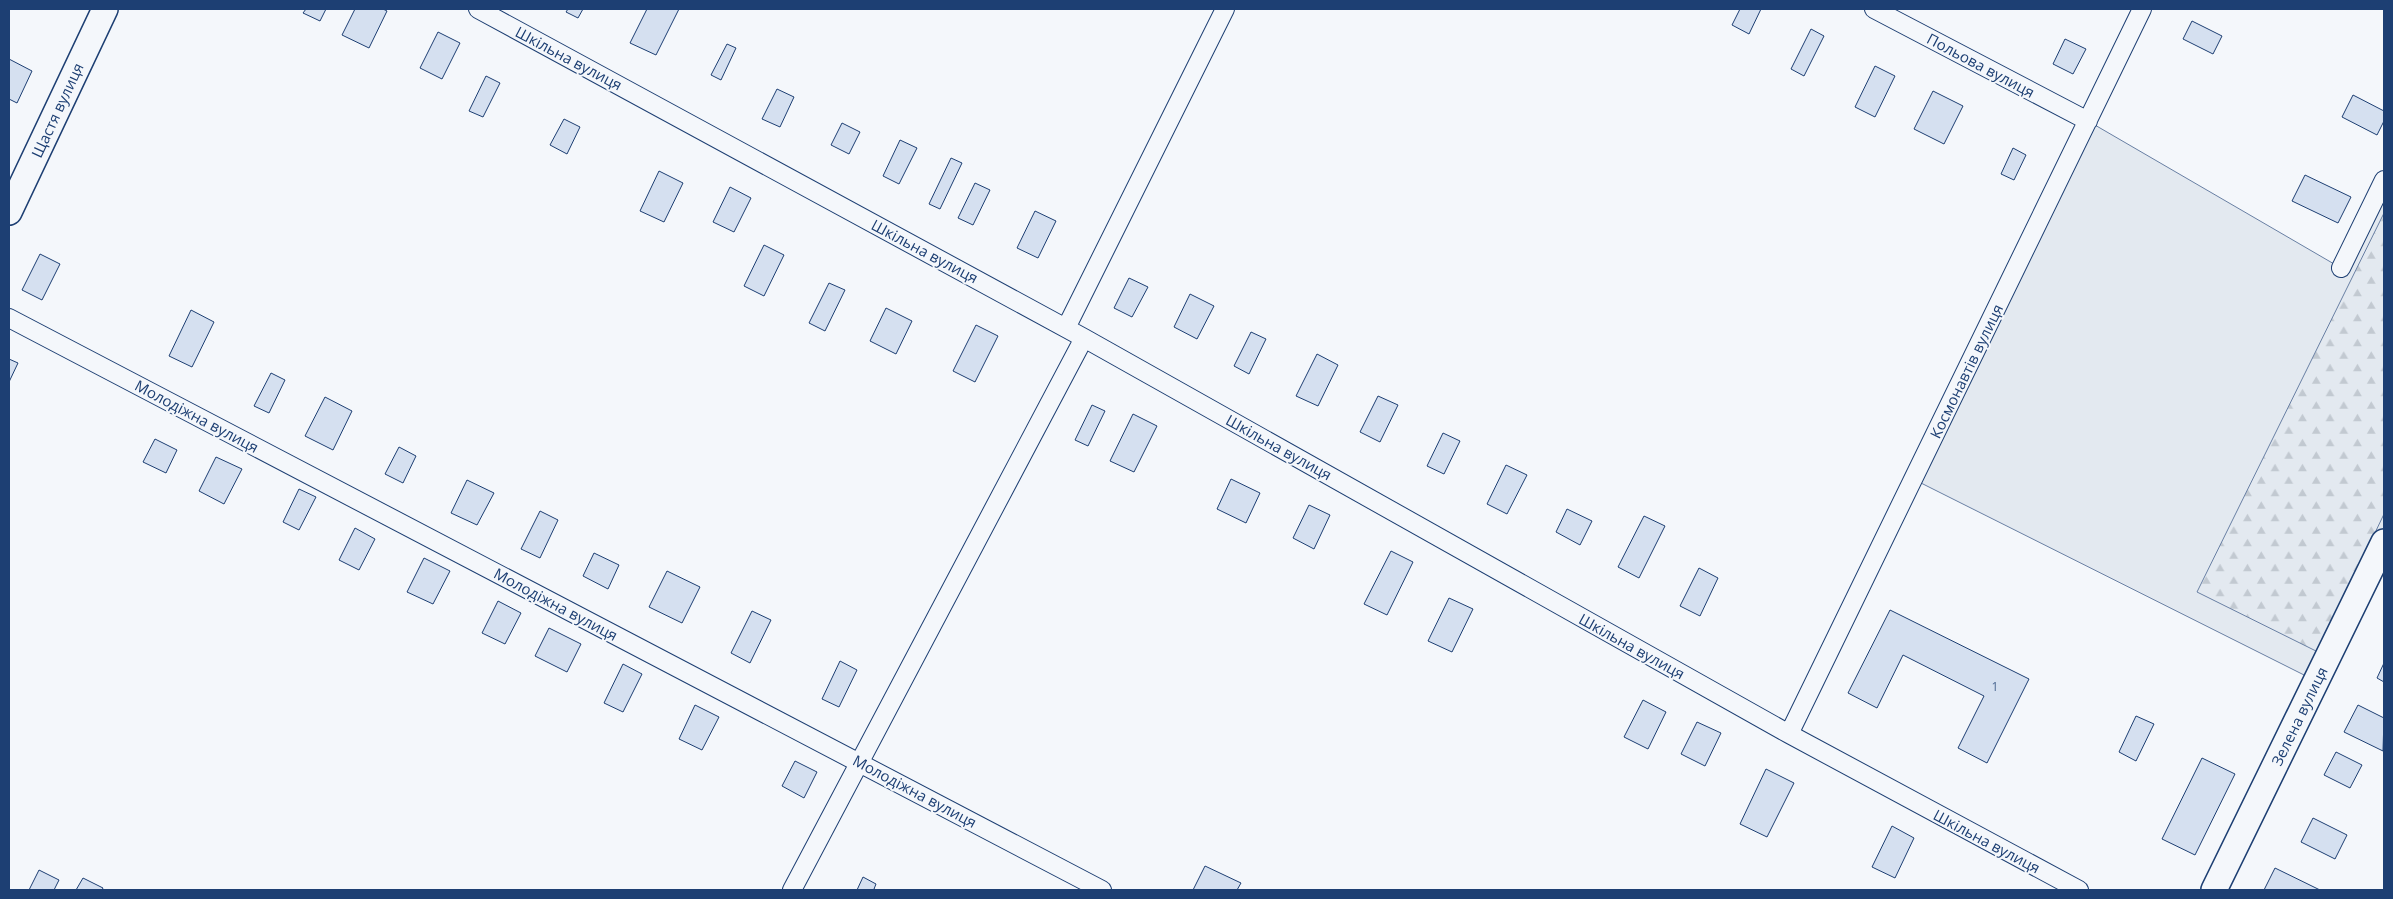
<svg xmlns="http://www.w3.org/2000/svg" width="2393" height="899" font-family="'Open Sans',sans-serif">
	<style>
		.green { fill: #e3e9f0; stroke: #687fa3 }
		.forest { fill: url(#forest-firs); stroke: #687fa3 }
		.building { fill: #d5e0f0; stroke: #1d3f73 }
		.lines { fill: none; stroke-linecap: round; stroke-linejoin: round }
		.street-casing { stroke: #1d3f73; stroke-width: 20 }
		.secondary-casing { stroke: #1d3f73; stroke-width: 28 }
		.street { stroke: #f4f7fb; stroke-width: 18 }
		.secondary { stroke: #f4f7fb; stroke-width: 25 }
		.labels { text-anchor: middle; dominant-baseline: central; stroke-width: 4; stroke-linejoin: round; paint-order: stroke }
		.number-label { font-size: 12px; fill: #4b6792 }
		.street-label { font-size: 15px; fill: #1d3f73; stroke: #f4f7fb }
	</style>
	<defs>
		<pattern id="forest-firs" width="22" height="20" patternUnits="userSpaceOnUse" patternTransform="scale(1.25)"><rect width="22" height="20" fill="#e3e9f0"/><path d="M5 1l3.5 6h-7zM16 11l3.5 6h-7z" fill="#c2c9d1"/></pattern>
	</defs>
	<rect width="100%" height="100%" fill="#f4f7fb"/>
	<path class="green" d="M2088,121L2341,268L2384,180V545L2318,682L1913,479Z"/>
	<path class="forest" d="M2384,213V514L2318,652L2197,592Z"/>
	<path class="building" d="M306,9H326L320,21L303,13Z
		M355,9H383L387,11L369,48L342,35Z
		M568,9H583L578,18L566,12Z
		M647,9H679L656,55L630,43Z
		M1740,9H1761L1749,34L1732,25Z
		M2192,21L2222,36L2213,54L2183,39Z
		M1811,29L1824,36L1804,76L1791,69Z
		M438,32L460,43L442,79L420,68Z
		M2065,39L2086,49L2073,74L2053,64Z
		M727,44L736,48L721,80L711,75Z
		M9,59L32,71L17,103L9,99Z
		M1875,66L1895,76L1875,117L1855,107Z
		M486,76L500,83L483,117L469,111Z
		M777,89L794,97L780,127L762,119Z
		M1933,91L1963,106L1944,144L1914,129Z
		M2353,95L2384,111V121L2377,135L2342,117Z
		M564,119L580,127L567,154L550,145Z
		M842,123L860,132L849,154L831,145Z
		M900,140L917,148L899,184L883,176Z
		M2013,148L2026,155L2014,180L2001,174Z
		M951,158L962,163L940,209L929,204Z
		M659,171L683,183L664,222L640,211Z
		M2305,175L2351,197L2338,223L2292,201Z
		M975,183L990,190L973,225L958,218Z
		M730,187L751,198L734,232L713,222Z
		M1035,211L1056,221L1038,258L1017,248Z
		M764,245L784,255L764,296L744,286Z
		M40,254L60,264L42,300L22,290Z
		M1129,278L1148,287L1132,317L1114,308Z
		M829,283L845,290L825,331L809,323Z
		M1190,294L1214,306L1197,339L1174,327Z
		M886,308L912,321L896,354L870,341Z
		M191,310L214,322L192,367L169,356Z
		M976,325L998,336L975,382L953,371Z
		M1251,332L1266,339L1249,374L1234,366Z
		M1317,354L1338,365L1318,406L1296,396Z
		M9,359L18,363L9,382Z
		M271,373L285,380L269,413L254,406Z
		M1378,396L1398,405L1380,442L1360,432Z
		M325,397L352,411L333,450L305,436Z
		M1092,405L1105,411L1088,446L1075,440Z
		M1133,414L1157,426L1134,472L1110,461Z
		M1443,433L1460,441L1444,474L1427,466Z
		M155,439L177,450L166,473L143,462Z
		M399,447L416,456L403,483L385,474Z
		M216,457L242,469L224,504L199,491Z
		M1506,465L1527,475L1507,514L1487,504Z
		M1231,479L1260,493L1246,523L1217,509Z
		M467,480L494,493L477,525L451,513Z
		M299,489L316,497L299,530L283,522Z
		M1309,505L1330,515L1314,549L1293,538Z
		M1567,509L1592,521L1580,545L1556,532Z
		M540,511L558,520L540,558L521,549Z
		M1644,516L1665,526L1639,578L1618,567Z
		M355,528L375,539L359,570L339,560Z
		M1391,551L1413,562L1387,615L1364,604Z
		M594,553L619,565L608,589L583,576Z
		M424,558L450,571L433,604L407,592Z
		M1699,568L1718,578L1700,616L1680,606Z
		M667,571L700,587L682,623L649,607Z
		M1449,598L1473,609L1452,652L1428,641Z
		M498,601L521,613L505,644L482,633Z
		M1890,610L2029,679L1987,763L1958,748L1984,696L1903,655L1877,708L1848,693Z
		M752,611L771,620L750,663L731,653Z
		M549,628L581,644L567,672L535,656Z
		M840,661L857,670L839,707L822,699Z
		M2384,663V682L2377,678Z
		M623,664L642,674L623,712L604,703Z
		M1643,700L1666,712L1648,749L1624,737Z
		M695,705L719,717L702,750L679,739Z
		M2358,705L2384,718L2383,751L2344,732Z
		M2136,716L2154,724L2136,761L2119,752Z
		M1697,722L1721,733L1705,766L1681,754Z
		M2336,752L2362,765L2350,788L2324,775Z
		M2202,758L2235,774L2195,855L2162,839Z
		M795,761L817,772L804,798L782,786Z
		M1766,769L1794,783L1767,837L1740,824Z
		M2313,818L2347,835L2335,859L2301,842Z
		M1892,826L1914,838L1895,878L1872,867Z
		M1205,866L1241,883L1237,890H1193Z
		M2275,868L2320,890H2264Z
		M39,870L59,880L54,890H29Z
		M863,877L876,884L874,889L877,890H857Z
		M83,878L103,888L102,890H76Z"/>
	<g class="lines">
		<g class="street-casing">
			<path id="street" d="M478,9L1084,338L1789,734L2079,890
				M1874,9L2088,121
				M2341,268L2384,180
				M9,318L1102,890
				M1066,328L1225,9
				M1789,734L2142,9
				M792,890L1084,338"/>
		</g>
		<g class="secondary-casing">
			<path id="secondary" d="M9,212L105,9
				M2214,890L2384,542"/>
		</g>
		<use href="#street" class="street"/>
		<use href="#secondary" class="secondary"/>
	</g>
	<g class="labels">
		<g class="number-label">
			<text x="1995" y="686">1</text>
		</g>
		<g class="street-label">
			<text transform="translate(569 58) rotate(28)">Шкільна вулиця</text>
			<text transform="translate(1981 65) rotate(28)">Польова вулиця</text>
			<text transform="translate(57 110) rotate(-65)">Щастя вулиця</text>
			<text transform="translate(925 251) rotate(28)">Шкільна вулиця</text>
			<text transform="translate(1966 371) rotate(-64)">Космонавтів вулиця</text>
			<text transform="translate(197 416) rotate(28)">Молодіжна вулиця</text>
			<text transform="translate(1279 447) rotate(29)">Шкільна вулиця</text>
			<text transform="translate(556 604) rotate(28)">Молодіжна вулиця</text>
			<text transform="translate(1632 646) rotate(29)">Шкільна вулиця</text>
			<text transform="translate(2299 716) rotate(-64)">Зелена вулиця</text>
			<text transform="translate(915 791) rotate(28)">Молодіжна вулиця</text>
			<text transform="translate(1987 841) rotate(28)">Шкільна вулиця</text>
		</g>
	</g>
	<rect width="2393" height="899" fill="none" stroke="#1d3f73" stroke-width="20"/>
</svg>
